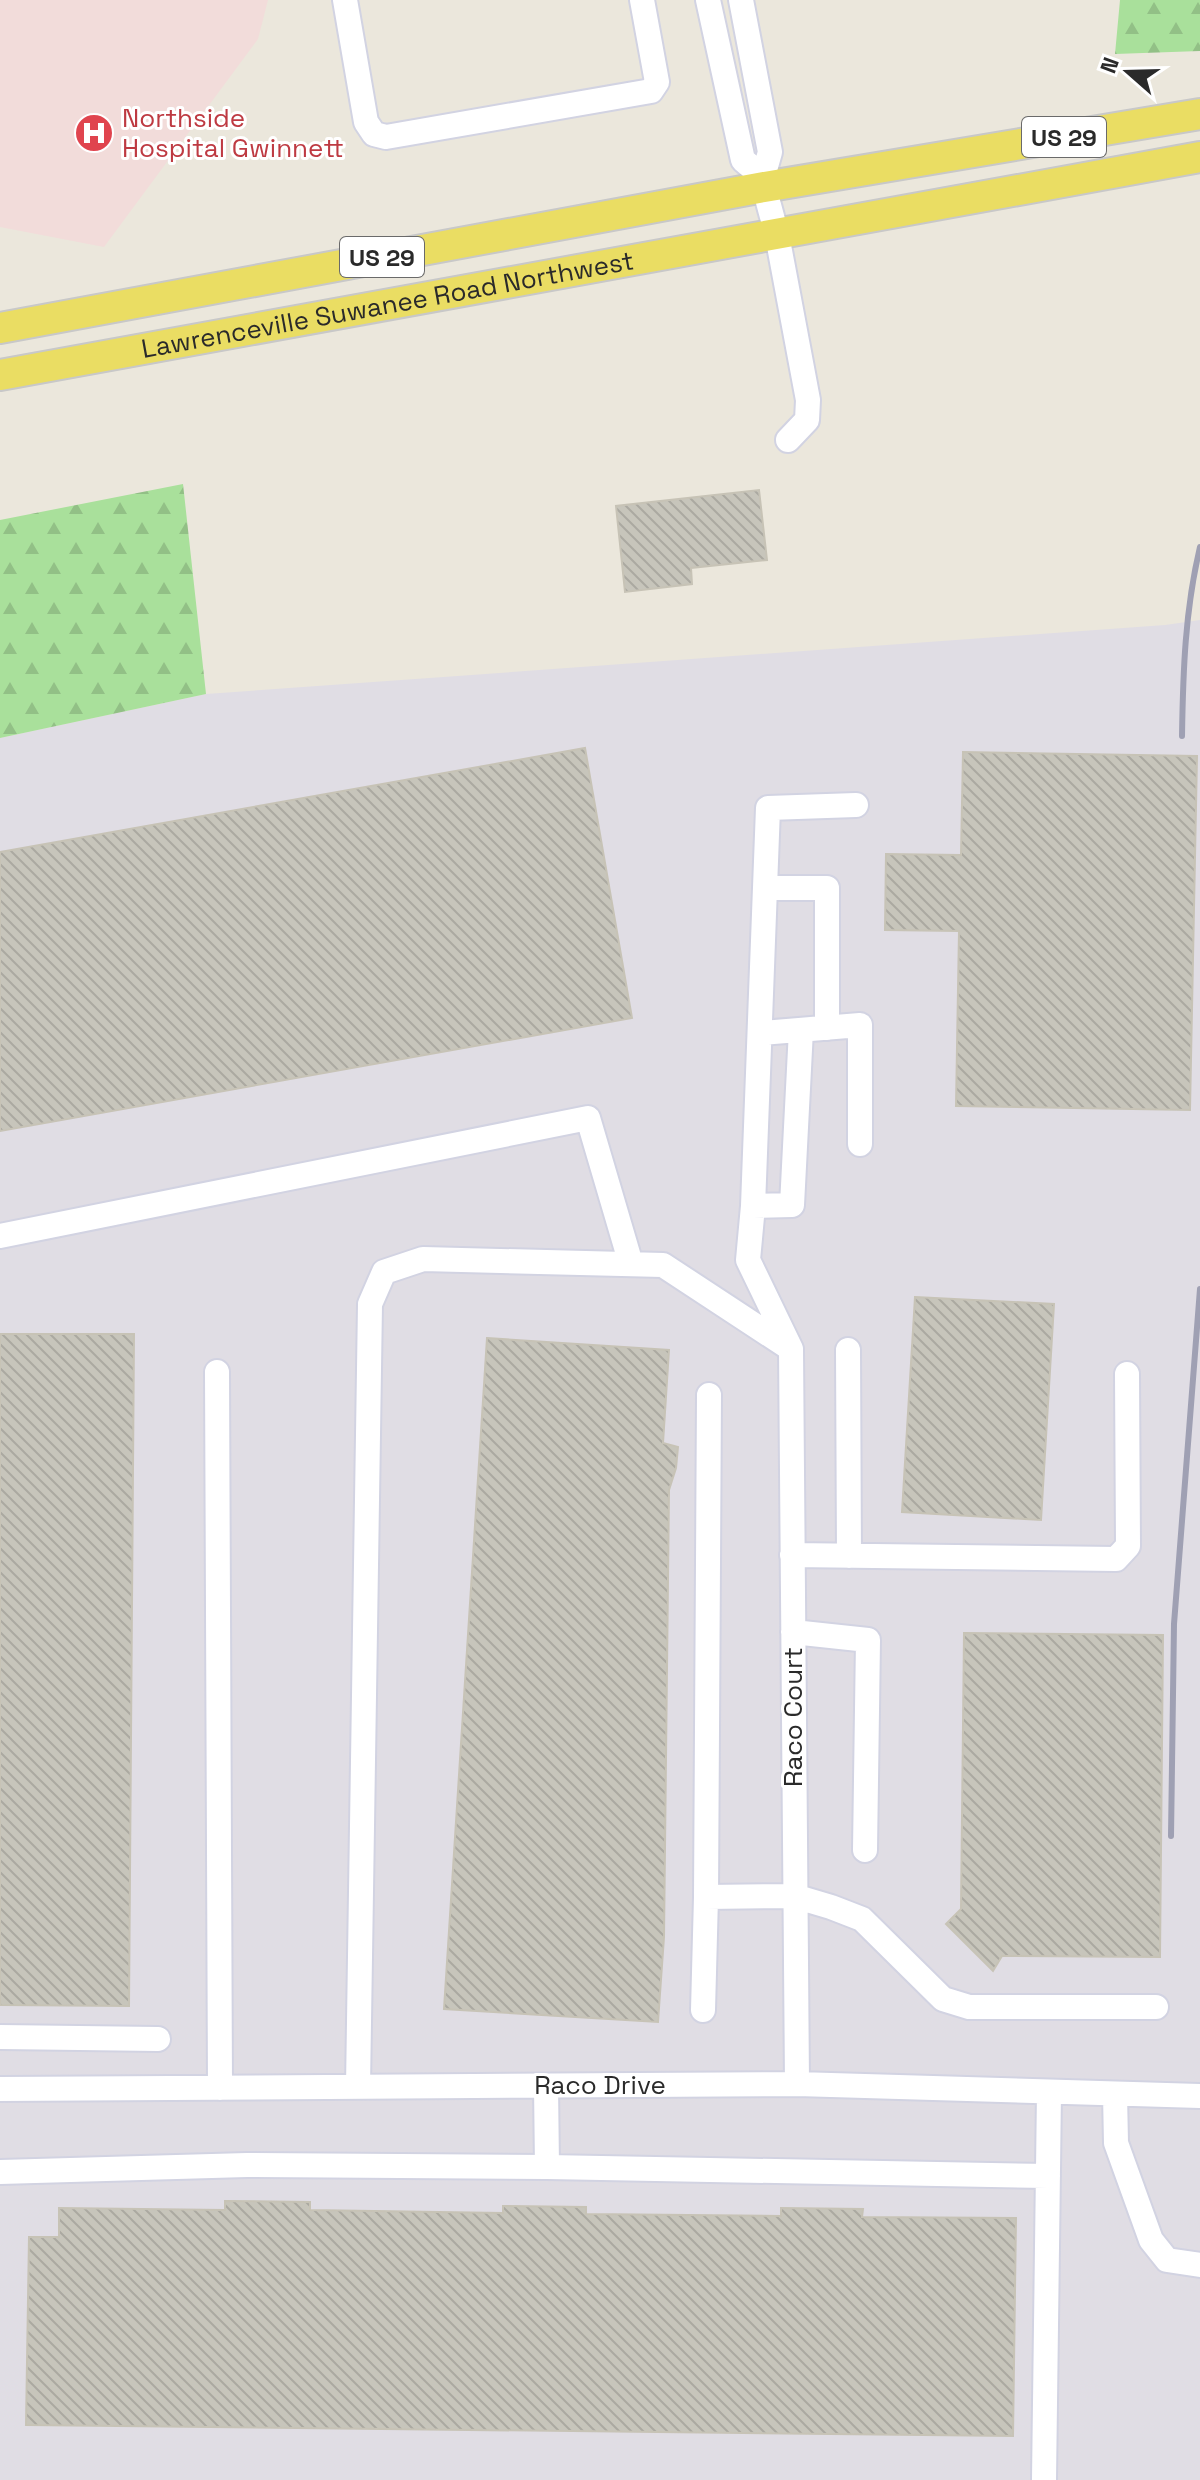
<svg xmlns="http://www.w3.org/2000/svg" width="1200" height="2480" font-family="'Space Grotesk',sans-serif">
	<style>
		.industrial { fill: #e0dde4 }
		.medical { fill: #f2dcda }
		.forest { fill: url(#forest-firs) }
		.building { fill: url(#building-back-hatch); stroke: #c7c3b6; stroke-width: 2 }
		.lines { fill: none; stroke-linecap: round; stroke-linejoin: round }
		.minor-casing { stroke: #d2d3e2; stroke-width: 28 }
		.major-casing { stroke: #c8c8c8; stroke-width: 34 }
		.minor { stroke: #fff; stroke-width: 24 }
		.major { stroke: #eadd63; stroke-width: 30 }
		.rail { stroke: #9fa0b3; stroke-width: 6 }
		.labels { text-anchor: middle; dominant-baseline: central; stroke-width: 6; stroke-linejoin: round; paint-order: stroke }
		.shield { fill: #fff; stroke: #6a6a6a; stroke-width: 2 }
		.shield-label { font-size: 24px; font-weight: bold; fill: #2a2a2a }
		.health-label { font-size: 26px; fill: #be3a42; stroke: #fff; text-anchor: start }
		.street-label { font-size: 26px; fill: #2a2a2a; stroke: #fff }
	</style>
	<defs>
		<pattern id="forest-firs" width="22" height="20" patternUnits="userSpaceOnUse" patternTransform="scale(2)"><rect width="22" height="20" fill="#a9e09b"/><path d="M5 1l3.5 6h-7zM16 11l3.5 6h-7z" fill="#92c086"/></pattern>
		<pattern id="building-back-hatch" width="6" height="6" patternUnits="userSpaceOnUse" patternTransform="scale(2)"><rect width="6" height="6" fill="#c7c5bb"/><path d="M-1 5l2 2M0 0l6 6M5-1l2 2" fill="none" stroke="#aba9a1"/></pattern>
	</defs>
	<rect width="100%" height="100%" fill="#ebe7dc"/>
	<path class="industrial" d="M1200,620V2480H0V738L206,694L1165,625Z"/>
	<path class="medical" d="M0,0H268L258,39L104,247L0,227Z"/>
	<path class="forest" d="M1120,0H1200V51L1115,54Z
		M183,484L206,694L0,738V520Z"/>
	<path class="building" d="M759,490L767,560L691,568L692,584L625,592L616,506Z
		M585,748L632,1018L0,1131V852Z
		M963,752L1197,756L1190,1110L956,1106L959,931L885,930L886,854L961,855Z
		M915,1297L1054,1304L1041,1520L902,1512Z
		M0,1334H134L129,2006L0,2005Z
		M487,1338L669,1350L663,1443L678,1447L676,1468L669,1490L664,1937L658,2022L444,2009Z
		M964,1633L1163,1635L1160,1957L1002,1956L993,1971L946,1924L961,1909Z
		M225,2201L310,2202V2210L503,2213V2206L586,2207V2214L781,2216V2208L863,2209L862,2217L1016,2218L1013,2436L26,2425L29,2237H59V2208L225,2210Z"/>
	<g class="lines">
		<g class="minor-casing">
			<path id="minor" d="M345,0L366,122L374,134L386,137L651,91L657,82L642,0
				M708,0L743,160L763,177
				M741,0L770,152L763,177L764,187L777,235L808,400L807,420L788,440
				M765,888H827V1028
				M761,1033L860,1025V1144
				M753,1206L768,808L856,805
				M0,1236L588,1118L631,1264
				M848,1350L849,1556
				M217,1372L220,2088
				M709,1395L706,1897L794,1896L831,1907L862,1919L943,1999L969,2007H1156
				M792,1555L1116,1559L1128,1546L1127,1374
				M793,1632L868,1640L865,1850
				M703,2010L706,1897
				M0,2037L158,2039
				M797,2084L791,1349L748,1260L753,1206L792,1205L801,1030
				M546,2086L547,2167
				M358,2087L370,1304L384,1272L423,1259L663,1265L791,1349
				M0,2089L797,2084L1200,2096
				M1115,2094L1116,2143L1151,2240L1167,2260L1200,2265
				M0,2172L247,2165L547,2167L1048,2176
				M1044,2480L1049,2092"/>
		</g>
		<g class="major-casing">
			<g id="major">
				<path d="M0,328L764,187L1200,114"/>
				<path id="s1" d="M0,375L1200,157"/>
			</g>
		</g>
		<use href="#minor" class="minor"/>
		<use href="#major" class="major"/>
		<path class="rail" d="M1182,736C1183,672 1185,610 1200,547
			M1171,1836L1174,1624L1200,1289"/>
	</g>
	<defs>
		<g id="hospital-disc" transform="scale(2)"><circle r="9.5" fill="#e0444e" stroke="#fff"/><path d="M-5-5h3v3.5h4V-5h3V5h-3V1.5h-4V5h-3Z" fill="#fff"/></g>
	</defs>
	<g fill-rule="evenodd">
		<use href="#hospital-disc" x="94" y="133"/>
	</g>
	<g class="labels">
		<g class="shield">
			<rect x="1022" y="117" width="84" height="40" rx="6"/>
			<rect x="340" y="237" width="84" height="40" rx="6"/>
		</g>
		<g class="shield-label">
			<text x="1064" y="137">US 29</text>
			<text x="382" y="257">US 29</text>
		</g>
		<g class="health-label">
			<text x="122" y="118">Northside<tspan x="122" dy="30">Hospital Gwinnett</tspan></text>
		</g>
		<g class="street-label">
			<text stroke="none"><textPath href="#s1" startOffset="394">Lawrenceville Suwanee Road Northwest</textPath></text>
			<text transform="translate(793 1717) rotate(-90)">Raco Court</text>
			<text x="600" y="2085">Raco Drive</text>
		</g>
	</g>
	<g transform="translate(1128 72) rotate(290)" stroke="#ffffff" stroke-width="6" paint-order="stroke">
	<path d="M0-6L14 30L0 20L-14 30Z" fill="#2a2a2a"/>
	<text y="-12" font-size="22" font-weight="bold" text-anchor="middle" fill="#2a2a2a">N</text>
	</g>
</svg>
